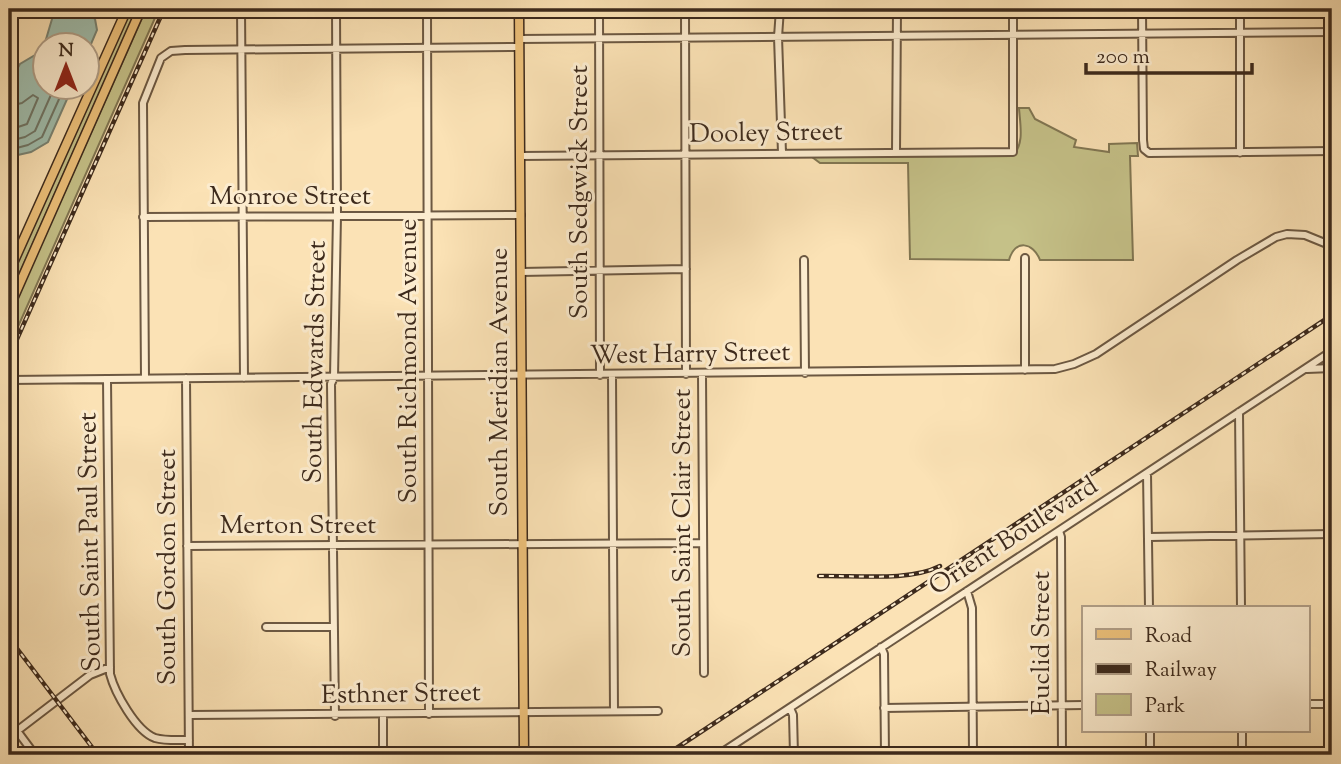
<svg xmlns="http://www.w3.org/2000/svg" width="1341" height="764" font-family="'Sorts Mill Goudy',serif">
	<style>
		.green { fill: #c5c188; stroke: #817652; stroke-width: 2 }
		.water { fill: #9fbeae; stroke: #788374; stroke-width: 2 }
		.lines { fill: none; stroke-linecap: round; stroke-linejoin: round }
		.shore { stroke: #6e7465; stroke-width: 2 }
		.minor-casing { stroke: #6c5842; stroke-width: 10 }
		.major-casing { stroke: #3d2a1c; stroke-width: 11 }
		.minor { stroke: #fceccf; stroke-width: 6 }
		.major { stroke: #eec17a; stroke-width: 8 }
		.rail-casing { stroke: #3d2a1c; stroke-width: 4.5 }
		.rail { stroke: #fceccf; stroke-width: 2; stroke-dasharray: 5; stroke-linecap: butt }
		.labels { text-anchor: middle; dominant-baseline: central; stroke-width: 6; stroke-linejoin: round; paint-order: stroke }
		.street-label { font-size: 26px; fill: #3d2a1c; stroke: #fceccf }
	</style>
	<rect width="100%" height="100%" fill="#fbe2b5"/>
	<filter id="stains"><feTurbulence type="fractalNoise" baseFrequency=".00286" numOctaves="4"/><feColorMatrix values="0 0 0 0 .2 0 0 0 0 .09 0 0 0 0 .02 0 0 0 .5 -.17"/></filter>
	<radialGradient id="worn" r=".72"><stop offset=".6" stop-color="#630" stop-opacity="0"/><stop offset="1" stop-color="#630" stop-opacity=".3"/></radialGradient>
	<path class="green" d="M130,9H137L9,297V280Z
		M146,9H159L9,347V317Z
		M1019,108H1029L1035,119L1076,140L1074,147L1109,152V144L1137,143L1138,156H1130L1133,260H1040C1033,242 1015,239 1009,260L910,259L908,163H820L812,157L1012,156C1025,145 1020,124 1019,108Z"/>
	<path class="water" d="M55,9H78L95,19L97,30L88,51V46H46V88H72L48,142L31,152L9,157V83L20,64L35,55L44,46Z"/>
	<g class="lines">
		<path class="shore" d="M9,106L22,103L33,95L38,98L27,124L9,130
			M9,141L25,137L35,131L54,88
			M9,150L28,145L42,137L64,88"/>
		<g class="minor-casing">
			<path id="minor" d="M241,9L244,378
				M427,9L429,714
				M599,9L600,375
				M685,9L686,374
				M780,9L778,37L782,153
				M1142,9L1143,140L1144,149L1149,153L1332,151
				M519,39L1332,32
				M896,152L897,9
				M1240,153V9
				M520,156L1013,152V9
				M143,217L521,215
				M1025,258V370
				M804,260L805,373
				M521,272L686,269
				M1307,369L1332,368
				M702,374L704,673
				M612,375L614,711
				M145,378L143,103L161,58L171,51L185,50L519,47
				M186,378L189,755
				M107,379L110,674C115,693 136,731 155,738C166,741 178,740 189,740
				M9,380L1055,369L1074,364L1096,354L1237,260L1276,237L1287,234L1305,235L1332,246
				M1239,412L1241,608
				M1147,473L1149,608
				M1059,531L1061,537L1062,755
				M1149,537L1332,534
				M187,546L703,543
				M967,591L972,608L973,755
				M266,627H334
				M881,647L884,654L885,755
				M1308,704H1332
				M790,708L793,715L794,755
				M884,708L1084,705
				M189,715L658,711
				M335,716L331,384L334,377L337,216L336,9
				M9,720L35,755
				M1150,731V755
				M1242,731V755
				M9,737L90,675L110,667
				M383,755V715
				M718,755L1332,351"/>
		</g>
		<g class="major-casing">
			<path id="major" d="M519,9L524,755
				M9,272L127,9
				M9,308L141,9"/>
		</g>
		<use href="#minor" class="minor"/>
		<use href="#major" class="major"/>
		<g class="rail-casing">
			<path id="rail" d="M9,357L164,9
				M819,576C855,575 909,582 940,566
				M9,638L98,755
				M666,755L1332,315"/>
		</g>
		<use href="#rail" class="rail"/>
	</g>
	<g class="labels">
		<g class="street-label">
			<text transform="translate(766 134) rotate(-1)">Dooley Street</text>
			<text transform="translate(580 192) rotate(-90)">South Sedgwick Street</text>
			<text x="290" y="197">Monroe Street</text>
			<text transform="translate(690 355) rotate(-1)">West Harry Street</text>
			<text transform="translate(409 361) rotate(-90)">South Richmond Avenue</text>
			<text transform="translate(316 362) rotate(-89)">South Edwards Street</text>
			<text transform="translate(500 382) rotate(-90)">South Meridian Avenue</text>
			<text transform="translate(683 523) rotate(-90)">South Saint Clair Street</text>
			<text x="298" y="526">Merton Street</text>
			<text transform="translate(1014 537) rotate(-33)">Orient Boulevard</text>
			<text transform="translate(91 542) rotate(-91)">South Saint Paul Street</text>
			<text transform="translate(168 567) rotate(-90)">South Gordon Street</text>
			<text transform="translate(1042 643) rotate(-90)">Euclid Street</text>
			<text transform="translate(401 695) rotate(-1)">Esthner Street</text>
		</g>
	</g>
	<rect width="1341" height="764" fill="none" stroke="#fbe2b5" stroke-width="35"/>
	<rect x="10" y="10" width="1320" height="743" fill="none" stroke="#3d2a1c" stroke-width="3.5"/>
	<rect x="18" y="18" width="1306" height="729" fill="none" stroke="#3d2a1c" stroke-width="2"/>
	<rect x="1082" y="606" width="228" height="126" fill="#fceccf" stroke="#b09e87" stroke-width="2"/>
	<rect x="1096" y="629" width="35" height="10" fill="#eec17a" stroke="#b09e87" stroke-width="2"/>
	<text x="1145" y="642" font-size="21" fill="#3d2a1c">Road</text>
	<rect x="1096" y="664" width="35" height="10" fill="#3d2a1c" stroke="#b09e87" stroke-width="2"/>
	<text x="1145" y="676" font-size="21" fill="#3d2a1c">Railway</text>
	<rect x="1096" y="694" width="35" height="21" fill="#c5c188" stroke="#b09e87" stroke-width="2"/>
	<text x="1145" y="712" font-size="21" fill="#3d2a1c">Park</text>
	<g transform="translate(66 66)"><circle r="33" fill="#fceccf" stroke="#b09e87" stroke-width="2"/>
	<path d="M0-5L12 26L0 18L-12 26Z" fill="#8f2418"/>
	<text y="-10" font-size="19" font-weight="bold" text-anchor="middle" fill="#3d2a1c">N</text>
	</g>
	<path d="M1086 63v10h166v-10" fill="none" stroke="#3d2a1c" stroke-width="3.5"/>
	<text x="1096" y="63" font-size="21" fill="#3d2a1c" stroke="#fceccf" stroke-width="5" paint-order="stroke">200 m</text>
	<rect width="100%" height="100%" filter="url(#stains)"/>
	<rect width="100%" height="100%" fill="url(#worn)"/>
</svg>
